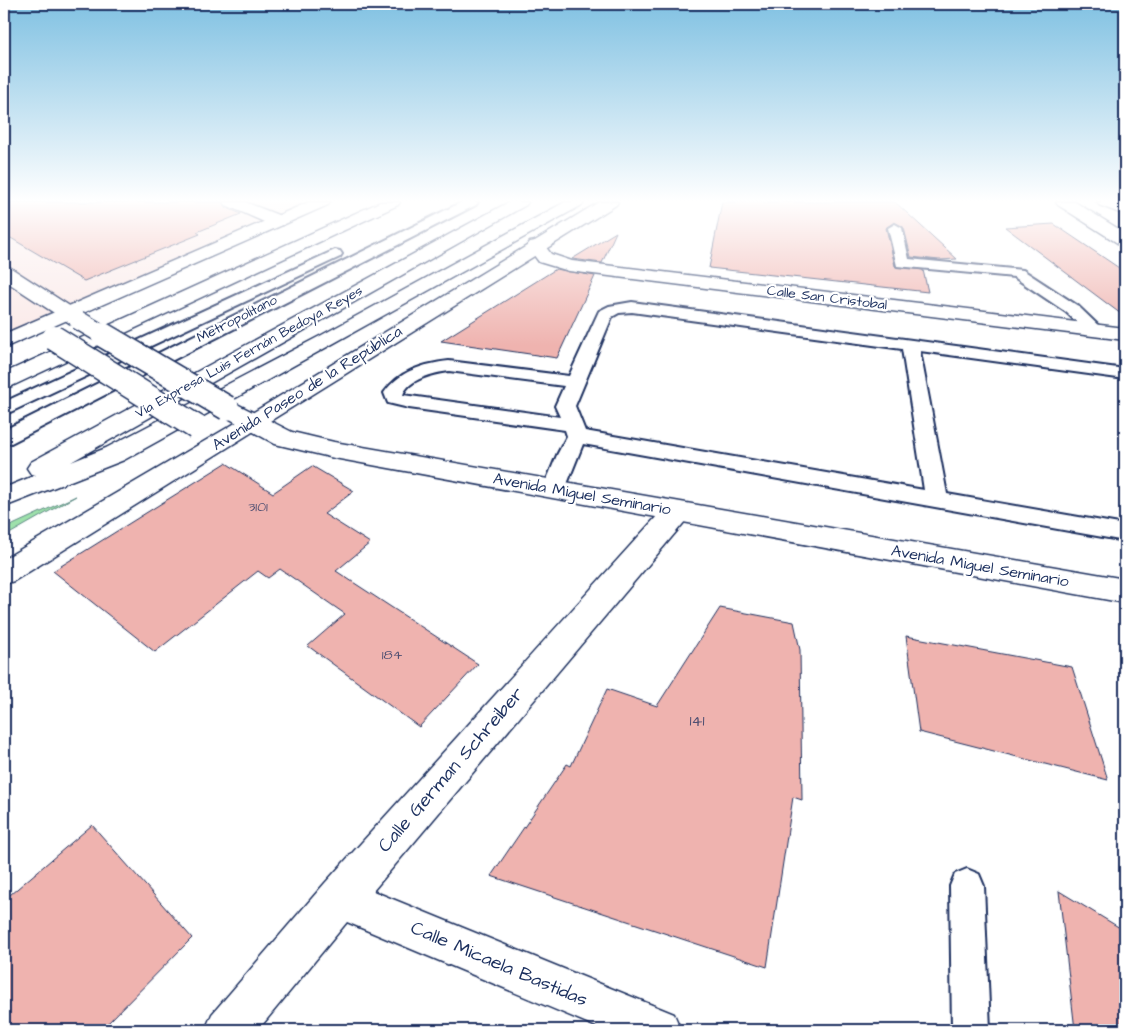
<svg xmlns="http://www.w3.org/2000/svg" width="1129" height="1034" font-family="'Architects Daughter',sans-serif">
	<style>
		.built { fill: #fae8e7 }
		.green { fill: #9ee1ab; stroke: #5c8884 }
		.building { fill: #efb3af; stroke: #1b2f5e }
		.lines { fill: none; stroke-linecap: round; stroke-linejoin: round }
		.lane-casing { stroke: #1b2f5e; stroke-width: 4 }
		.street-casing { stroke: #1b2f5e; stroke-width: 3 }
		.secondary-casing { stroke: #1b2f5e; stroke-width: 3 }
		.primary-casing { stroke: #1b2f5e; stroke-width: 3 }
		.highway-casing { stroke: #1b2f5e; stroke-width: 3 }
		.lane { fill: #fff; fill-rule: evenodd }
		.street { fill: #fff; fill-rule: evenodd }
		.secondary { fill: #fff; fill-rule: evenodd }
		.primary { fill: #fff; fill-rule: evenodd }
		.highway { fill: #fff; fill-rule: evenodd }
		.secondary-bridge-far1-casing { stroke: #1b2f5e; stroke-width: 21; stroke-linecap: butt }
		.secondary-bridge-casing { stroke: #1b2f5e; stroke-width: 27; stroke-linecap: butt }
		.primary-bridge-casing { stroke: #1b2f5e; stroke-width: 27; stroke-linecap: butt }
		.secondary-bridge-far1 { stroke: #fff; stroke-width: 18 }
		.secondary-bridge { stroke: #fff; stroke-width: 24 }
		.primary-bridge { stroke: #fff; stroke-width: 24 }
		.labels { text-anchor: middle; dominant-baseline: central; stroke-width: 4.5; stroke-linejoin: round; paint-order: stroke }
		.far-street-label { font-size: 14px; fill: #1b2f5e; stroke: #fff }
		.number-label { font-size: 14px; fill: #505072 }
		.street-label { font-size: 16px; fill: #1b2f5e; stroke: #fff }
		.near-number-label { font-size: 16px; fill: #505072 }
		.near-street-label { font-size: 19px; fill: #1b2f5e; stroke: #fff }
	</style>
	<rect width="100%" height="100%" fill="#fff"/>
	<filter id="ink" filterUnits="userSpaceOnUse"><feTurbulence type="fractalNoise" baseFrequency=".02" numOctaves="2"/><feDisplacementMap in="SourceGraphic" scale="10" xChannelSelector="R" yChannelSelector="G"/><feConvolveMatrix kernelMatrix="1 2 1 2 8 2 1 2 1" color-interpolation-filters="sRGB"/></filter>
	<g filter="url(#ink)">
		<path class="built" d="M4,202H318L4,337Z"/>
		<path class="green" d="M76,496L4,537V529Z"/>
		<path class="building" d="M4,202H222L225,207L241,214L197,232L200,234L84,281L4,234Z
			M722,202H895L957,259L939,260L911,257L904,228L894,222L886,228L895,266L923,270L928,292L709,268Z
			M1054,224L1125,272V317L1005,227Z
			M616,232L602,263L572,259Z
			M556,269L595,276L557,358L441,341Z
			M226,463L273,493L312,466L354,491L324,514L370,543L336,571L478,664L419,727L308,646L345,614L280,569L268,578L258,571L155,652L53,571Z
			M720,608L794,622L800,650L802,800L793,797L767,967L491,876L567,764L571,766L607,689L657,706Z
			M906,636L1072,667L1108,780L919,732Z
			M92,825L192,938L101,1030H4V900Z
			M1059,891L1125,931V1030H1075Z"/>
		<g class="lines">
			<g class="lane-casing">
				<path id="lane" d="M462,202H478L476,205L11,443L4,444V430Z
					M895,224L902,228L909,259L1023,270L1078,306L1103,330L1101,334H1089L1066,312L1014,277L897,266L888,228Z
					M335,250L340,251L342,254L340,257L4,415V402Z
					M632,302L1125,369V379L920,351L947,494L1125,525V541L583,444L565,489L562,494L554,497L546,494L543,489L557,455L567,436L565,430L409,408L388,403L384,393C399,371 423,364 449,361L569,376L599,311L609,306ZM632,312L902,349L924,490L585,431L575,406L612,317L619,313ZM449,371L564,386L555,406L560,417L403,395C408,379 434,373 449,371Z
					M967,869L979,874L984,886L990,1030H952L950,886L955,874Z"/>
			</g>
			<g class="street-casing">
				<path id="street" d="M224,202H245L283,217L285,221L283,225H271L226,205Z
					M536,241L542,242L551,254L572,261L1125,328V340L569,271L539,262L527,246L530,242Z
					M677,502L687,505L691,512L687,519L373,891L674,1014L681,1030H604L347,922L258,1030H205L212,1014L325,883L667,505Z"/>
			</g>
			<g class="secondary-casing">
				<path id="secondary" d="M4,266L11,268L85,316L88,320L85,324L78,326L71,324L4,280Z
					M227,401L235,403L292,432L334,442L1125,579V603L334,458L275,444L219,413L215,408L219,403Z"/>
			</g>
			<g class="primary-casing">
				<path id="primary" d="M309,202H330L328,205L4,348V334Z
					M599,202H618L616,205L14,581L4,584V559L244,418Z
					M1056,202H1075L1125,233V245L1119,244L1058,205Z
					M1111,202H1125V211L1119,209Z"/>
			</g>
			<g class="highway-casing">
				<path id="highway" d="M380,202H400L398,205L12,386L4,388V373Z
					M509,202H528L526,205L71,462L106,448L320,336L565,202H584L582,205L124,460L4,507V488L36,475L31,474L27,468L31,462Z
					M1097,202H1118L1125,204V215L1099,205Z"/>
			</g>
			<use href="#lane" class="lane"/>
			<use href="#street" class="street"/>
			<use href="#secondary" class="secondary"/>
			<use href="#primary" class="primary"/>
			<use href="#highway" class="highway"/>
			<g class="secondary-bridge-far1-casing">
				<path id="secondary-bridge-far1" d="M78,320L105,336"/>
			</g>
			<g class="secondary-bridge-casing">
				<path id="secondary-bridge" d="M103,335L227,408"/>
			</g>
			<g class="primary-bridge-casing">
				<path id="primary-bridge" d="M54,338L196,427"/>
			</g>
			<use href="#secondary-bridge-far1" class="secondary-bridge-far1"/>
			<use href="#secondary-bridge" class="secondary-bridge"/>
			<use href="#primary-bridge" class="primary-bridge"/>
		</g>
	</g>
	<linearGradient id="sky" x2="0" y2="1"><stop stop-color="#80c1e2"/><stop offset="0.58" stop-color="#fff"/><stop offset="1" stop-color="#fff" stop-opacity="0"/></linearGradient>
	<rect width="1129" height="346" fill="url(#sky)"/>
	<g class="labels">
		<g class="far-street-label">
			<text transform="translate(827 298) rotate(7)">Calle San Cristobal</text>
			<text transform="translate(237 319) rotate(-27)">Metropolitano</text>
			<text transform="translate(249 352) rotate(-29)">Vía Expresa Luis Fernán Bedoya Reyes</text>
		</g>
		<g class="number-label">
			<text x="258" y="507">3101</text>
			<text x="392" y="655">184</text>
		</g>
		<g class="street-label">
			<text transform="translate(307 388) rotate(-32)">Avenida Paseo de la República</text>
			<text transform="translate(582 494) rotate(10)">Avenida Miguel Seminario</text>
			<text transform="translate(980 566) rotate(10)">Avenida Miguel Seminario</text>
		</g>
		<g class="near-number-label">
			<text x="697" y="721">141</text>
		</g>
		<g class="near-street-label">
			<text transform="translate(451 770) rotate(-49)">Calle German Schreiber</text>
			<text transform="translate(499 964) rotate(23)">Calle Micaela Bastidas</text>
		</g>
	</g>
	<rect width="1129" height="1034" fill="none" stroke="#fff" stroke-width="20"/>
	<rect x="10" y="10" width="1109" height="1014" fill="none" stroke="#1b2f5e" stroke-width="2" filter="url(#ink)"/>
</svg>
